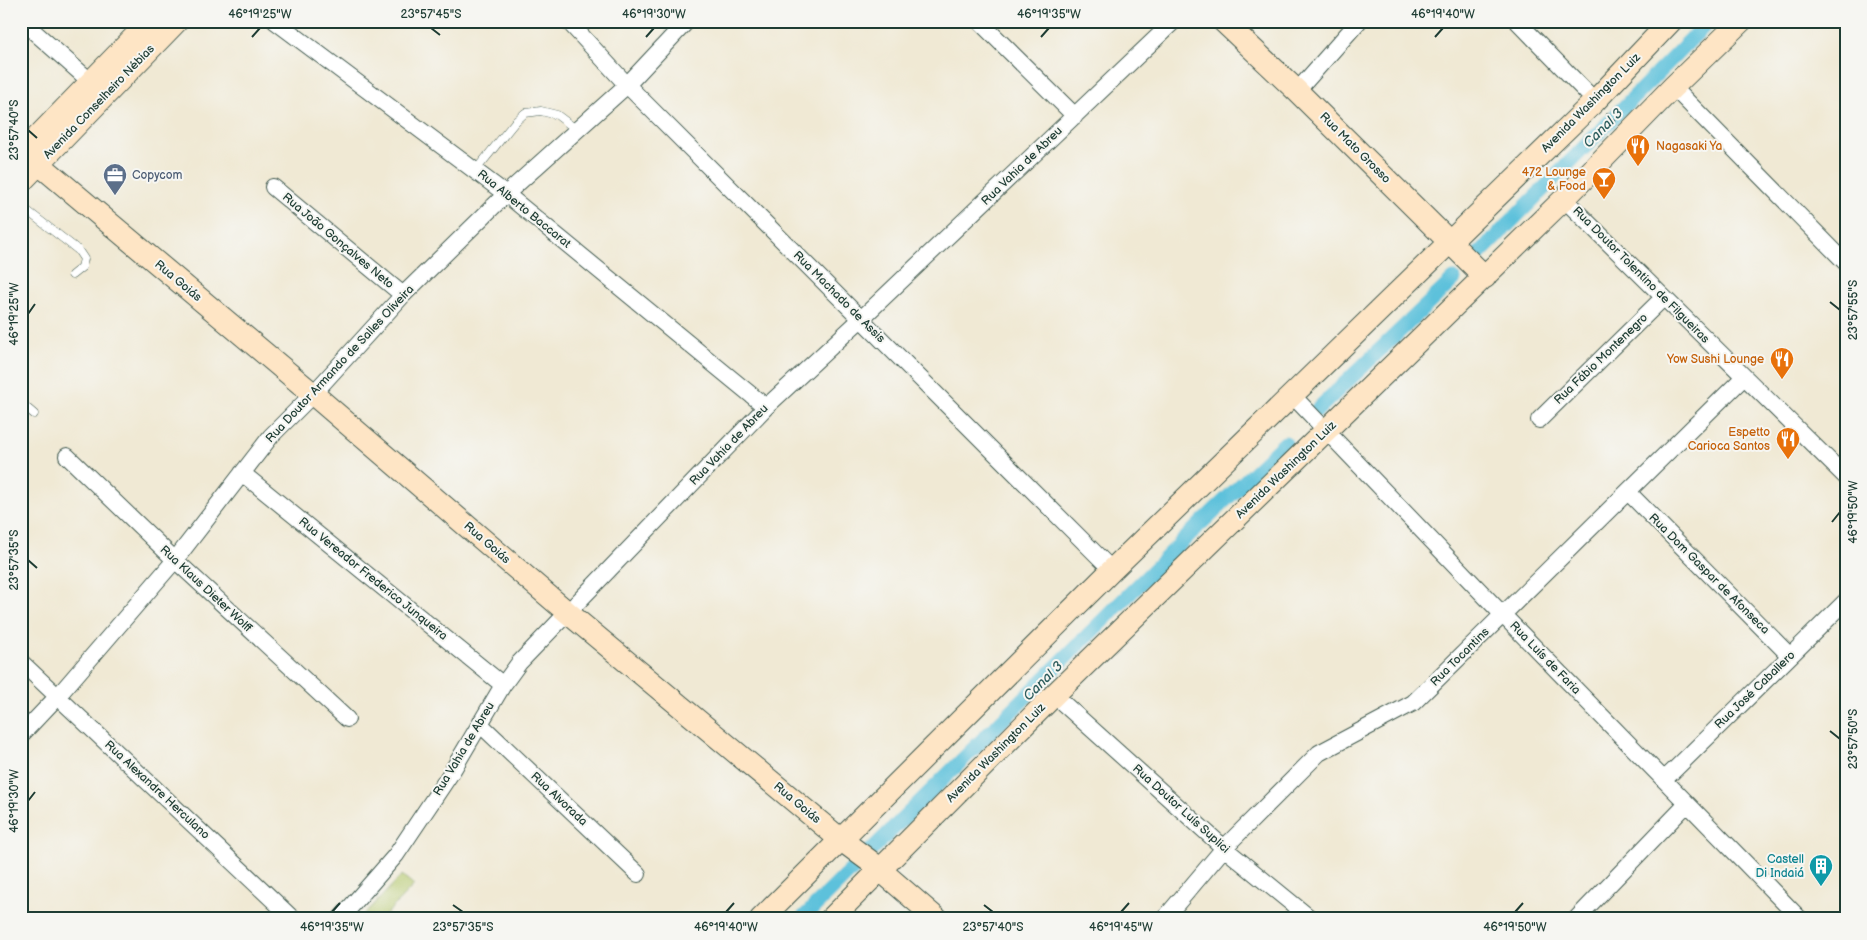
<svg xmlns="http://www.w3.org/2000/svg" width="1867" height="940" font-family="'Balsamiq Sans',sans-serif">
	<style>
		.green { fill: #b4c76b; stroke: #6a8250 }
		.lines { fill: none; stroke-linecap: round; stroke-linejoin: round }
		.canal { stroke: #5dc1db; stroke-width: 15 }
		.lane-casing { stroke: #3e574c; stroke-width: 9 }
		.street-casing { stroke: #3e574c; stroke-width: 18 }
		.secondary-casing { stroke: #3e574c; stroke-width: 24 }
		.path { stroke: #3e574c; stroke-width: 2.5; stroke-dasharray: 4 4; stroke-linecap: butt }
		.lane { stroke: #fff; stroke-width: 8 }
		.street { stroke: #fff; stroke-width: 16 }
		.secondary { stroke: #fee5c5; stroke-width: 22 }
		.ticks { fill: none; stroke: #1f3d34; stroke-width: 2 }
		.labels { text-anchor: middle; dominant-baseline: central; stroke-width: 4; stroke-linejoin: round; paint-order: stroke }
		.street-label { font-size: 12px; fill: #1f3d34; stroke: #f6f6f2 }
		.food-label { font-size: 12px; fill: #c56008; stroke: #f6f6f2; text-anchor: end }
		.service-label { font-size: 12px; fill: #4e5e75; stroke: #f6f6f2; text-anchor: start }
		.culture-label { font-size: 12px; fill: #0d838f; stroke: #f6f6f2; text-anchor: end }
		.water-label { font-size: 14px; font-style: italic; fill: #2e5e5e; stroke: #f6f6f2 }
		.neatline { fill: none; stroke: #1f3d34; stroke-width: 2 }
		.ticks-label { font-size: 12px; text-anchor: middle; fill: #1f3d34 }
	</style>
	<rect width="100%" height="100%" fill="#f6f6f2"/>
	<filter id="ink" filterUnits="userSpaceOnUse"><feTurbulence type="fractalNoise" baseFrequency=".02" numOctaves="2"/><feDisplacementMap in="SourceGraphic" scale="10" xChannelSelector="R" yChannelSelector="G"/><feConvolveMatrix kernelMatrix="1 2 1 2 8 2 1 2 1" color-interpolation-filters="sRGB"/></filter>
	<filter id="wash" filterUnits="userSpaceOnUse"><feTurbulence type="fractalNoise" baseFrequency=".0096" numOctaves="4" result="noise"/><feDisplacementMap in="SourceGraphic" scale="20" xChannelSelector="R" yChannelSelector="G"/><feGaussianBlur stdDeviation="1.12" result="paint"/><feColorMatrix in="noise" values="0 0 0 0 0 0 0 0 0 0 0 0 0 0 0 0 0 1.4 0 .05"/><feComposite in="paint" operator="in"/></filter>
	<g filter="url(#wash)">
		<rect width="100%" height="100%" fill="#f0e9d4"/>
		<path class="green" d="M402,875L414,885L382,919H360Z"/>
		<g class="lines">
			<path class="canal" d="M1477,256L1709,21
				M1317,410L1454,279
				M802,919L1196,528L1285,443"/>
		</g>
	</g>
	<g filter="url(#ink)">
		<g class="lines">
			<g class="lane-casing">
				<path id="lane" d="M475,171L515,122L525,113L541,111L557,115L577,130
					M21,206L78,250L84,259L82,267L72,275
					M21,403L34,414"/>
			</g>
			<g class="street-casing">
				<path id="street" d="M22,21L91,82
					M275,21L506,194L766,407
					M568,21L627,85L1112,570
					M979,21L1075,116
					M1517,21L1595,101
					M1673,87L1846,263
					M1297,91L1359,21
					M273,187L403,295
					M1564,199L1846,477
					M1292,395L1503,615L1800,919
					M1539,420L1663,298
					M67,456L175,560L347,719
					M242,473L503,685
					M1628,492L1790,656
					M21,662L293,919
					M1054,695L1224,848L1311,919
					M480,724L638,874
					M21,735L58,696L175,560L271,436L313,394L403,295L506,194L627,85L687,21
					M1664,780L1846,601
					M340,919L396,855L451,773L503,685L519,663L766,407L861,319L1174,21
					M1164,919L1224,848L1319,753L1413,703L1744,377
					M1576,919L1687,804"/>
			</g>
			<g class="secondary-casing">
				<path id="secondary" d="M1223,21L1297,91L1485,277
					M21,154L150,21
					M39,164L313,394L567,612L840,839L871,862L937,919
					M21,182L177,21
					M761,919L1112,570L1595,101L1671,21
					M831,919L1054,695L1564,199L1673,87L1741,21"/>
			</g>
			<path class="path" d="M1607,113L1615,121"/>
			<use href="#lane" class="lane"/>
			<use href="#street" class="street"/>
			<use href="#secondary" class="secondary"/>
		</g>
	</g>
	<path class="ticks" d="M431,28L440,35M252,37L260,28M646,37L654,28M1041,37L1049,28M1435,37L1443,28M28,130L37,138M1830,302L1840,310M28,314L35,304M1832,522L1840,512M28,560L37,568M1830,731L1840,739M28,801L35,792M453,905L463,912M984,905L993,912M332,912L340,903M726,912L734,903M1121,912L1129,903M1515,912L1523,903"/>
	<defs>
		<g id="restaurant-pin" transform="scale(1.25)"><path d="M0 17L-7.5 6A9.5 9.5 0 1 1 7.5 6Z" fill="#e8710a" stroke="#f6f6f2"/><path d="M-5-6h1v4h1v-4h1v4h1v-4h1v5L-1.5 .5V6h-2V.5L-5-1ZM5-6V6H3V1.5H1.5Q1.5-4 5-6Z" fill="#fff"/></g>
		<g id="office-pin" transform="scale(1.25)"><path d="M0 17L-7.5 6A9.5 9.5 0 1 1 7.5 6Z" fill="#5c6f8a" stroke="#f6f6f2"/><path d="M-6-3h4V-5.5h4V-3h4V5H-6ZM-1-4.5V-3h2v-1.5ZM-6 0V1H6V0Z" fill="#fff"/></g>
		<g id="bar-pin" transform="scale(1.25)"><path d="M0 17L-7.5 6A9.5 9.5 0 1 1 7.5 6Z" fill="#e8710a" stroke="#f6f6f2"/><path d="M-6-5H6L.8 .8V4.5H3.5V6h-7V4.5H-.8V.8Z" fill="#fff"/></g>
		<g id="building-pin" transform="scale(1.25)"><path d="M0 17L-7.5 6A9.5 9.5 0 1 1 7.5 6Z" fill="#0f9aa8" stroke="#f6f6f2"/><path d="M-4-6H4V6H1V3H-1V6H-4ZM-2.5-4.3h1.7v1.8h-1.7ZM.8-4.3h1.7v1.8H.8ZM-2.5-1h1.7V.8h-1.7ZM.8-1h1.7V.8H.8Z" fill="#fff"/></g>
	</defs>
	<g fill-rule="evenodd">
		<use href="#restaurant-pin" x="1638" y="146"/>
		<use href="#office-pin" x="115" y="175"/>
		<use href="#bar-pin" x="1604" y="179"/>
		<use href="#restaurant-pin" x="1782" y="359"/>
		<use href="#restaurant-pin" x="1788" y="439"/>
		<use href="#building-pin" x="1821" y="866"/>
	</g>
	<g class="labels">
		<g class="street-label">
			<text transform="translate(99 102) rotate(-46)">Avenida Conselheiro Nébias</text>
			<text transform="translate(1591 103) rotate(-45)">Avenida Washington Luiz</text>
			<text transform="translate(1355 148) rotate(45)">Rua Mato Grosso</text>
			<text transform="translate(1022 166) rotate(-44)">Rua Vahia de Abreu</text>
			<text transform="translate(524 209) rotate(39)">Rua Alberto Baccarat</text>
			<text transform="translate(338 241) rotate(40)">Rua João Gonçalves Neto</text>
			<text transform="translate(1641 275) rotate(45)">Rua Doutor Tolentino de Filgueiras</text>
			<text transform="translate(178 281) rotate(40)">Rua Goiás</text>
			<text transform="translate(839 297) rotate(45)">Rua Machado de Assis</text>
			<text transform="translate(1601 359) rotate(-44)">Rua Fábio Montenegro</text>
			<text transform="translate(340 364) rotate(-47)">Rua Doutor Armando de Salles Oliveira</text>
			<text transform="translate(729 445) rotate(-46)">Rua Vahia de Abreu</text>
			<text transform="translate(1286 470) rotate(-44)">Avenida Washington Luiz</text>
			<text transform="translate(487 543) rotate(41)">Rua Goiás</text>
			<text transform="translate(1709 574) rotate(45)">Rua Dom Gaspar de Afonseca</text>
			<text transform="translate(373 579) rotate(39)">Rua Vereador Frederico Junqueira</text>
			<text transform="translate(206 589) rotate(43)">Rua Klaus Dieter Wolff</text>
			<text transform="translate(1460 657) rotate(-45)">Rua Tocantins</text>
			<text transform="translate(1545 658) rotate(46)">Rua Luís de Faria</text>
			<text transform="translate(1755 690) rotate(-44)">Rua José Caballero</text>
			<text transform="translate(464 749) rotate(-59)">Rua Vahia de Abreu</text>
			<text transform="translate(996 753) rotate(-45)">Avenida Washington Luiz</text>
			<text transform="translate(157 790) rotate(43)">Rua Alexandre Herculano</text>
			<text transform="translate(559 799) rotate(43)">Rua Alvorada</text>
			<text transform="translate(797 803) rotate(40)">Rua Goiás</text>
			<text transform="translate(1181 809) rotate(42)">Rua Doutor Luís Suplici</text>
		</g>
		<g class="food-label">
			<text x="1656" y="146" text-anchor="start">Nagasaki Ya</text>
			<text x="1586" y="172">472 Lounge<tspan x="1586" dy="14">&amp; Food</tspan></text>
			<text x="1764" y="359">Yow Sushi Lounge</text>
			<text x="1770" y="432">Espetto<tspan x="1770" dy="14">Carioca Santos</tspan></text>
		</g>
		<g class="service-label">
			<text x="132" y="175">Copycom</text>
		</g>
		<g class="culture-label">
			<text x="1804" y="859">Castell<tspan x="1804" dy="14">Di Indaiá</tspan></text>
		</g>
		<g class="water-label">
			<text transform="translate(1603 128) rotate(-45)">Canal 3</text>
			<text transform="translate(1043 681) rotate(-45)">Canal 3</text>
		</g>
	</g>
	<rect width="1867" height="940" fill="none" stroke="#f6f6f2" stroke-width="55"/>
	<rect x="28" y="28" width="1812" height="884" class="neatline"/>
	<g class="ticks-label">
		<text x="260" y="18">46°19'25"W</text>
		<text x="431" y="18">23°57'45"S</text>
		<text x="654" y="18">46°19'30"W</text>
		<text x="1049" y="18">46°19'35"W</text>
		<text x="1443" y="18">46°19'40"W</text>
		<text transform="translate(14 130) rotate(-90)" y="4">23°57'40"S</text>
		<text transform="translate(1853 310) rotate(-90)" y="4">23°57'55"S</text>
		<text transform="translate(14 314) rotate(-90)" y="4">46°19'25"W</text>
		<text transform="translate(1853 512) rotate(-90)" y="4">46°19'50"W</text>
		<text transform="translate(14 560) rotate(-90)" y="4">23°57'35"S</text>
		<text transform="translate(1853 739) rotate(-90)" y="4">23°57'50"S</text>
		<text transform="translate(14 801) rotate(-90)" y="4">46°19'30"W</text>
		<text x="332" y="931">46°19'35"W</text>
		<text x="463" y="931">23°57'35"S</text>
		<text x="726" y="931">46°19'40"W</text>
		<text x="993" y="931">23°57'40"S</text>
		<text x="1121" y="931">46°19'45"W</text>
		<text x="1515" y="931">46°19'50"W</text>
	</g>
</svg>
